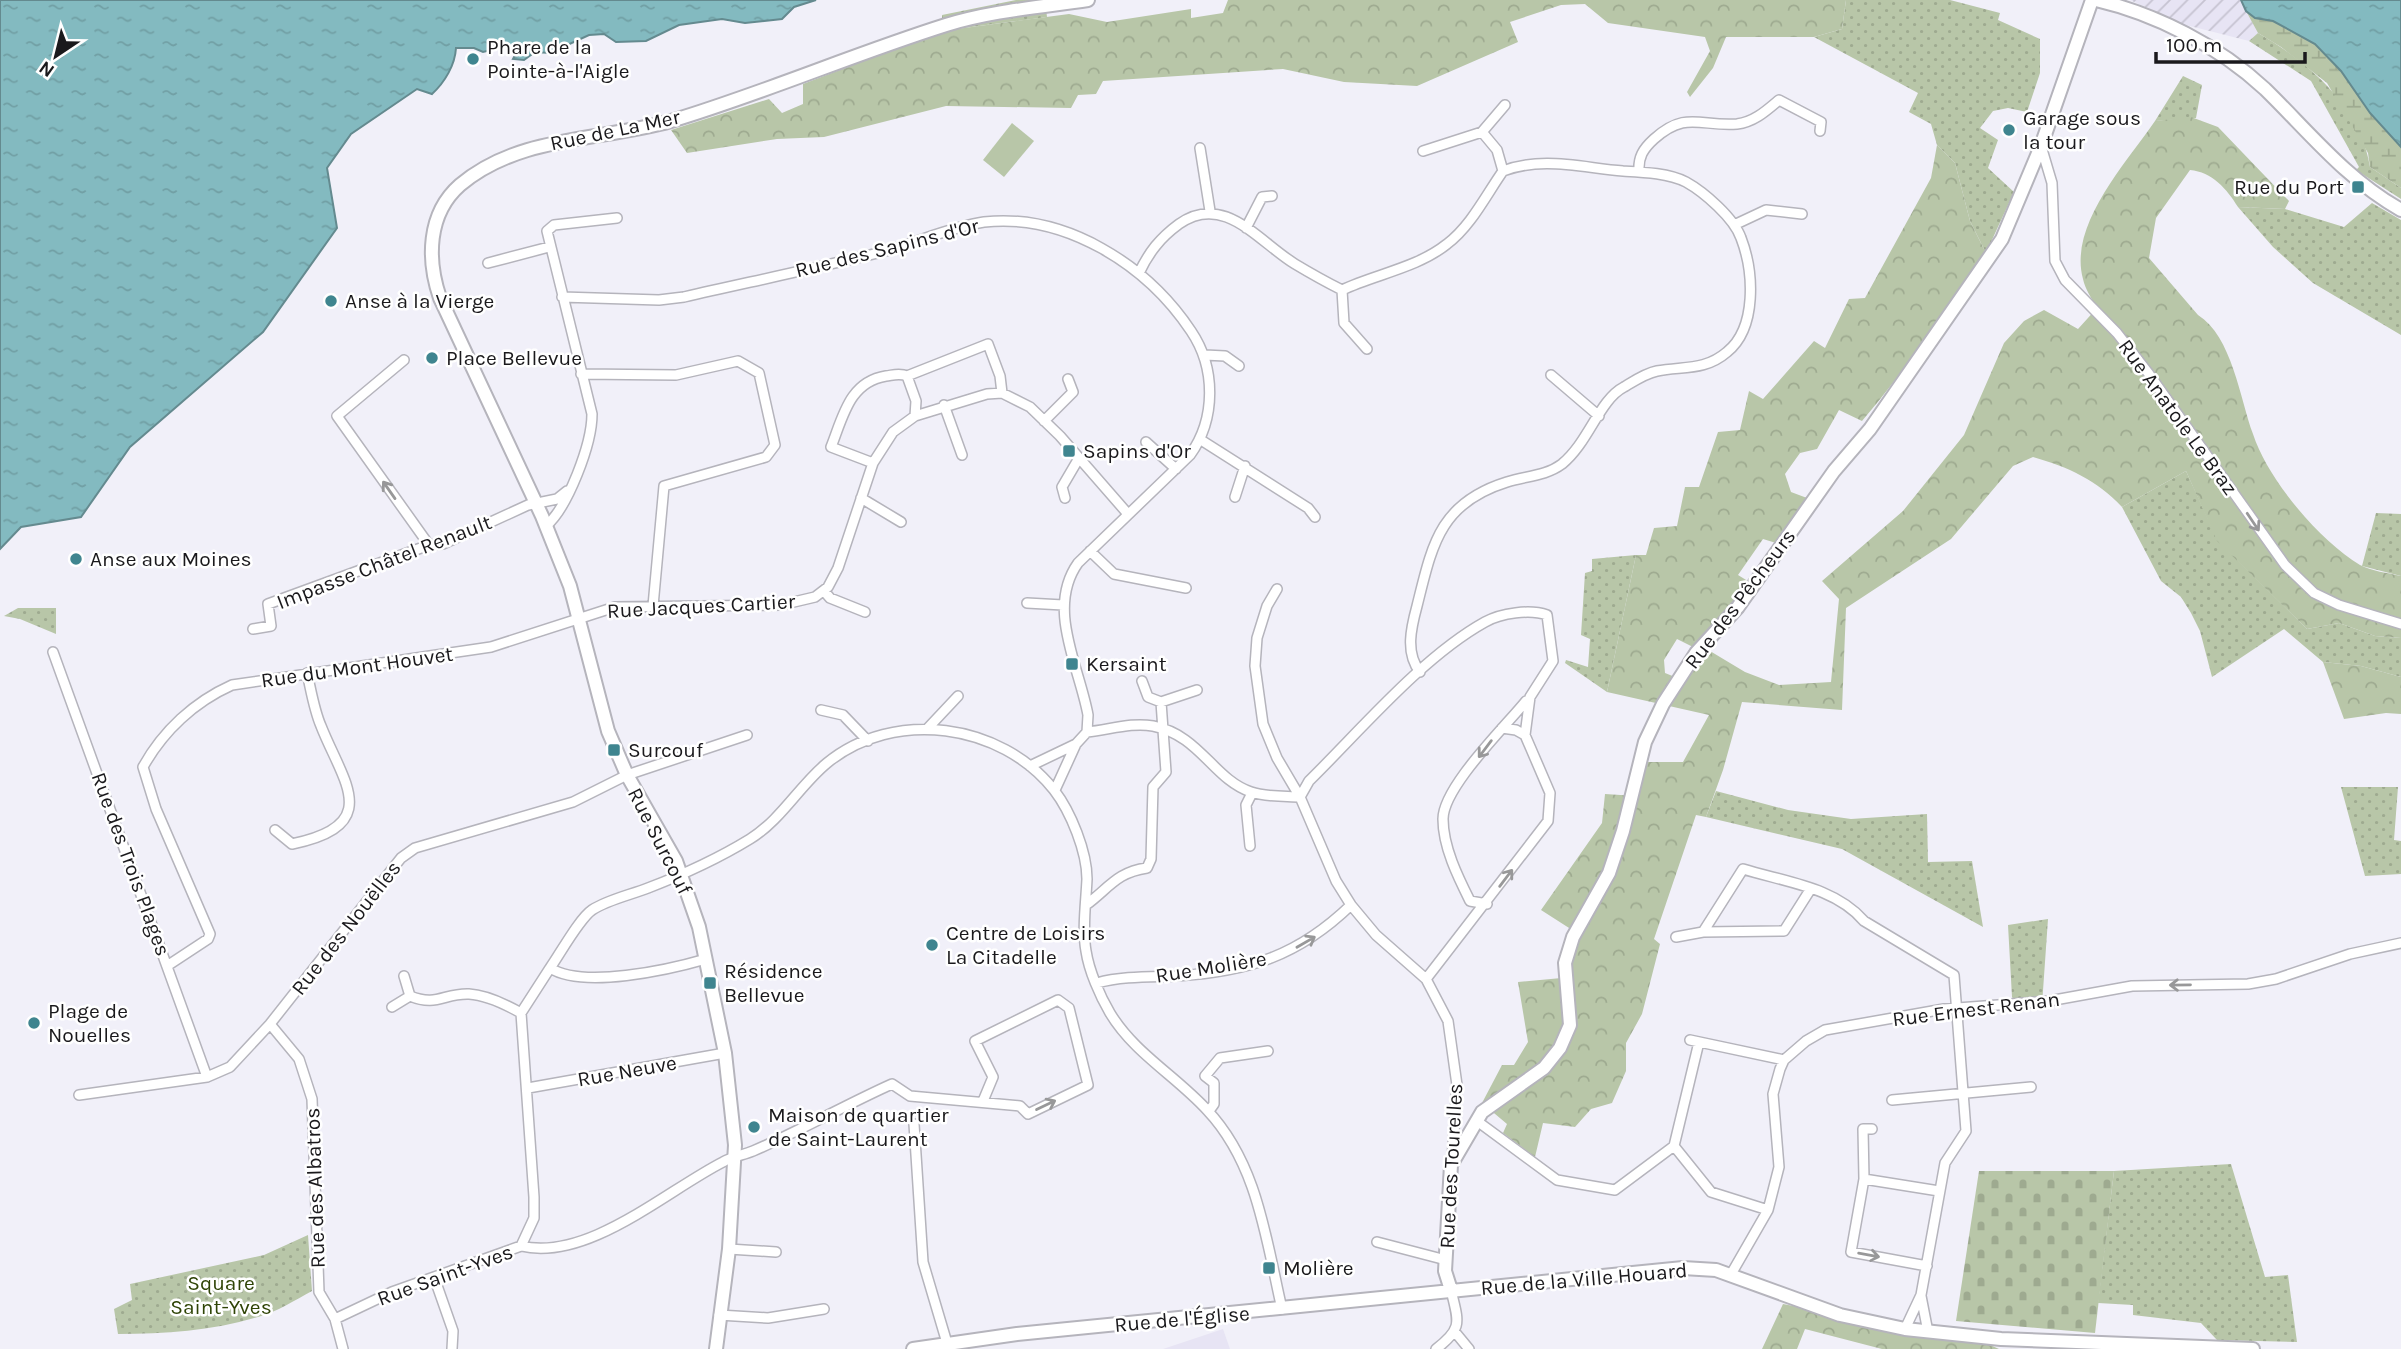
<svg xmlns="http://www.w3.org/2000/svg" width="2401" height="1349" font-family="Karla,sans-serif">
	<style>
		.built { fill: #e7e4f4 }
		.industrial { fill: url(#industrial-furrows) }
		.grass { fill: url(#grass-dots) }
		.forest { fill: url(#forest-crowns) }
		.wetland { fill: url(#wetland-marsh) }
		.cemetery { fill: url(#cemetery-stones) }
		.garden { fill: #b8c6a8 }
		.water { fill: url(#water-ripples); stroke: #648a8f; stroke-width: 2 }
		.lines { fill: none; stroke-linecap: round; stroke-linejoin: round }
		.street-casing { stroke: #b5b4bc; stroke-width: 12 }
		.secondary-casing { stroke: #b5b4bc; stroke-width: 16 }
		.street { stroke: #fff; stroke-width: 9 }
		.secondary { stroke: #fff; stroke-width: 12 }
		.oneway { stroke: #989899 }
		.poi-dot { fill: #3f858f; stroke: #fff; stroke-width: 2.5 }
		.labels { text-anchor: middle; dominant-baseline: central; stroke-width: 5; stroke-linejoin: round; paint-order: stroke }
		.poi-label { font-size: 21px; fill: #1a191c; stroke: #fff; text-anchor: start }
		.street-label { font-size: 21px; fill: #1a191c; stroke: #fff }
		.park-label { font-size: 21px; fill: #2f4406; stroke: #fff }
	</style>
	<defs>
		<pattern id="industrial-furrows" width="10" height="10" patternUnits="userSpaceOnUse" patternTransform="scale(1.75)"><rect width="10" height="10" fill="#e7e4f4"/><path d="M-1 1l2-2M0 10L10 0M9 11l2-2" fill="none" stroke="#c6c3d1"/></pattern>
		<pattern id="grass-dots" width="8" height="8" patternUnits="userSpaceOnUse" patternTransform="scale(1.75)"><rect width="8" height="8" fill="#b8c6a8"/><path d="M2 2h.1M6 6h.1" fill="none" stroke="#9eaa90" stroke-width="1.8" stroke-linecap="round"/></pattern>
		<pattern id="forest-crowns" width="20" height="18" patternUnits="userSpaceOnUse" patternTransform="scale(1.75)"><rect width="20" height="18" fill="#b8c6a8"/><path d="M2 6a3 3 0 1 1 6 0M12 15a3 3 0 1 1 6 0" fill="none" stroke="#9eaa90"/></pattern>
		<pattern id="wetland-marsh" width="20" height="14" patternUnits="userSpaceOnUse" patternTransform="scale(1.75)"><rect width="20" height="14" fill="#b8c6a8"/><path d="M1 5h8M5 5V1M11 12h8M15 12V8" fill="none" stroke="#9eaa90"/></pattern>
		<pattern id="cemetery-stones" width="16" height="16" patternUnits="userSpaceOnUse" patternTransform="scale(1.75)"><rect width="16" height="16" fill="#b8c6a8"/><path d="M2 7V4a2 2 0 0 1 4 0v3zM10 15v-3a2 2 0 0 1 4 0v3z" fill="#9eaa90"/></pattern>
		<pattern id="water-ripples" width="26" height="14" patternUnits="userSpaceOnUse" patternTransform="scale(1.75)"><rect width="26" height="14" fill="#83bac0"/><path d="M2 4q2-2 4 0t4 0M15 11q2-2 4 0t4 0" fill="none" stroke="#719fa4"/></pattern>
	</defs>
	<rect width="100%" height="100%" fill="#f1f0f9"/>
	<path class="built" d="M1223,1329L1230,1349H1163Z"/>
	<path class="industrial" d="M2130,0H2241L2258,33L2249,41L2182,24Z"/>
	<path class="grass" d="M1016,0H1045L1047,17L942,31V15Z
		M1846,0H1950L2000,13L1998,20L2040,39V73L2027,112L2008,108L1993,111L1980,128L1998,140L1988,168L2014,192L1986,253L1970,221L1955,163L1937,145L1931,124L1909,112L1918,93L1814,37L1842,29Z
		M2258,33C2307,61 2361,107 2370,167L2401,188V199L2356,170L2359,167L2311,81L2249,41Z
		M2183,76L2202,85L2196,118L2155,121Z
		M2372,203L2401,220V335L2313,283L2273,247L2238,207L2285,209L2344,227Z
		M2186,471L2218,541L2307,629L2339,623L2375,636L2401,638V677L2361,666L2323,662L2284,629L2212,677L2200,631L2191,613L2181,597L2161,581L2122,507Z
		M2376,513L2401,514V576L2362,566Z
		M1636,555L1607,692L1565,663L1566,660L1588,667L1590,639L1581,635L1585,573L1592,571V559Z
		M18,608H56V634L20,619L4,616Z
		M2341,787H2398L2394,840L2401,841V874L2365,876Z
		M1716,791L1788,810L1851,819L1927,814L1928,862L1972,861L1983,927L1842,849L1706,817Z
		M2048,919L2042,1005L2019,1009L2012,997L2008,925Z
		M2231,1164L2265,1277L2288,1275L2297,1342L2217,1340L2201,1323L2133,1315V1305L2098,1303L2114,1171Z
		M308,1235L312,1291C295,1300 277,1312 258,1317C213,1331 165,1334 118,1334L114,1309L132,1300L130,1284L264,1255Z"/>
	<path class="forest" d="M1228,0H1846L1842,29L1814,37H1726L1713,68L1690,97L1687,92L1710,51L1705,37L1608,23L1585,4L1561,5L1510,22L1518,42L1417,86L1344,82L1283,69L1103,81L1096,94L1078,95L1071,108L946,106L824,137L777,139L687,153L671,130L769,99L782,113L803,104V84L942,31L1069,14L1107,22L1191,9V18L1223,13Z
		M2191,117L2218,127L2289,201L2285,209L2238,207C2227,189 2212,172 2190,170L2156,218L2149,258L2198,315C2232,336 2240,399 2253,434C2268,480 2319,540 2360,565C2371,571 2388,573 2401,576V638L2375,636L2339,623L2307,629L2217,541L2186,471L2122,507C2097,480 2068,467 2033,457L2013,466L1951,539L1846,608L1842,710L1742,702L1723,770L1706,817L1696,815L1654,939L1660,944L1642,1014L1626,1043V1071L1612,1103L1591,1109L1575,1127L1543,1123L1535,1157L1503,1133L1507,1124L1482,1103L1502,1065H1514L1528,1042L1518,982L1572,977V961L1580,935L1541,910L1602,823L1605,794L1636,796L1648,762H1683L1709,715L1607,692L1636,555H1646L1654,528L1677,526L1685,487H1699L1718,432L1740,430L1749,391L1763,399L1814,341L1825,348L1849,299L1865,298L1931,178L1937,145L1955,163L1970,221L1986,253C1944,309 1908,368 1862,421L1839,410L1817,449L1800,453L1785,474L1791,492L1807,498L1776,543L1763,539L1738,575L1751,583L1693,647L1677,639L1664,660L1665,673L1685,681L1710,651L1745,672L1779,685L1831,682L1839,599L1822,581L1903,511L1964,435L2004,343L2024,321L2044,310L2078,329L2097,308C2092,299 2085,289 2083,279C2068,225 2127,162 2155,121Z
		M2323,662L2361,666L2401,677V714L2386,713L2344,719Z
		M1783,1304L1988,1344L1999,1349H1882L1805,1329L1797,1349H1762Z"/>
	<path class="wetland" d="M2246,11L2256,18L2273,21L2315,44L2341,71L2370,113L2401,147V188L2370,167L2368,153L2327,83L2281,47L2258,33Z"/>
	<path class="cemetery" d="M1979,1171H2114L2095,1333L1956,1321Z"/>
	<path class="garden" d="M1012,123L1034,141L1004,177L983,160Z"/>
	<path class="water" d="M0,0H816L794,7L782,19L745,23L722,19L679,25L646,41L616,42L604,34L589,35L550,53L535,52L524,60L513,59L518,50L512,45L483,52L474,48H456C455,65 445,82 432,94L417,89L351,134L327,168L337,228L263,332L130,447L81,517L21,527L0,549Z
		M2241,0H2401V147L2370,113L2341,71L2315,44L2273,21L2255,18L2246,11Z"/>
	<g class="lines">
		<g class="street-casing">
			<path id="street" d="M1482,132L1505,105
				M2041,146L2052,183L2055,261L2065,280L2117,333L2149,374L2285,565L2314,593L2339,605L2401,624
				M1200,148L1210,211
				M1423,151L1482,132L1497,150L1503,171
				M1639,172C1638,157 1643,149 1654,139C1686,110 1701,127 1737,124C1754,122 1766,111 1779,100L1821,122L1820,131
				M1734,225L1766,210L1802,214
				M1246,228L1262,197L1272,196
				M488,263L549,247
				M1139,273C1149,252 1160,238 1179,224C1224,192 1259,242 1295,264C1310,273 1326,282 1342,290C1376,274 1417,268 1447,244C1471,226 1486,195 1503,171C1542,156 1583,168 1623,171C1642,172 1669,173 1686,182C1704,192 1734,218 1741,238C1754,272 1757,328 1727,352C1705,371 1683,366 1657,371C1646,373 1634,381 1624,387C1599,400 1589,442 1562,464C1546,476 1526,476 1507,482C1439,503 1432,546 1417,606C1411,628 1405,653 1420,672
				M1342,290L1344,323L1367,349
				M562,297L659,300L684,297C750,282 816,268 882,252C916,243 950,227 984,222C1066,213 1147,265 1191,331C1216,368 1216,419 1190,455L1078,563C1046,608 1079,666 1088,715L1087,732L1076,744L1030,766
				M1205,355L1225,356L1239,366
				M404,360L337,416L429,545
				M581,374L676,375L738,361L759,373L775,445L766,457L664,486L653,606
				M1551,375L1599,416
				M907,376L988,344L1000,376L1002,393
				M944,405L962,455
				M1044,421L1073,392L1068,379
				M1201,440L1308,508L1315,517
				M1146,442L1176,469
				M873,463L831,447C843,417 849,382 886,376C894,375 900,373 907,376L916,401L915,416
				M1235,497L1245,466
				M861,498L901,522
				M1065,498L1062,487L1079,458
				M546,526C568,507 592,444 592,414L547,231L554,225L617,218
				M1090,551L1114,574L1186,588
				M1277,589L1267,606L1257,638L1255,666L1263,724L1277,758L1300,797L1336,881L1351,905L1376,935L1426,979L1448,1021L1457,1085L1452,1161
				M824,591L830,598L865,612
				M1027,603L1063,605
				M253,629L271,626L268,604L429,545L443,544L528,505L557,499L567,491
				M53,652L207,1077
				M1142,681L1148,697L1161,702
				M821,710L843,715L868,741
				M927,729L958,696
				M1087,732C1109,730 1131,722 1153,726C1200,735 1213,779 1251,792C1265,797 1285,796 1300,797
				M1055,790L1076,744
				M1300,797L1309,781C1360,731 1422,657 1485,622C1501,613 1530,609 1547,615L1553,661L1530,697L1525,735
				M275,830L292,844C384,825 343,782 321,726C314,710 311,690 307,673
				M1250,846L1246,805L1252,793
				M1487,904L1470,901C1458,877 1443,847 1443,819C1443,787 1506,726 1526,701
				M1086,905C1109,888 1117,872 1147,868L1151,859L1153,787L1166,772L1161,702L1197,690
				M1703,932L1743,869C1785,882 1835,887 1864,921L1954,975L1966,1131L1945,1163L1921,1295L1905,1329
				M1676,937L1703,932L1784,931L1810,890
				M706,959C668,970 583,989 550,968C560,954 579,919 592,910C607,900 630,895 648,888C682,875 719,858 750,839C781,820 800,785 827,763C894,708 1001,723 1054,790C1071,812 1087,852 1087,879C1086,902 1082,929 1086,951C1089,971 1100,996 1110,1013C1134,1053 1176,1076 1207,1110C1258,1164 1266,1240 1282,1309
				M167,966L208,939L210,934L156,809L143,767C163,731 194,702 232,685L491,647L615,607L781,605L815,597L828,587L838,568L873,463L893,432L915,416L987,394L1002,393L1030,407L1060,436L1128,514
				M1426,979L1548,821L1550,793L1525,735L1516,730L1502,728
				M1097,983C1122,976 1151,977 1177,976C1250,971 1298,956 1351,905
				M410,996C437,1007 444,993 469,994C486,995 505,1004 521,1013L550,968
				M392,1007L410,996L404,976
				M521,1013L534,1197V1218L521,1246
				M270,1024L299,1059L312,1099L319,1292L335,1319
				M1690,1040L1784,1060
				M528,1088L725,1053
				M79,1095L207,1077L230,1067L270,1024L401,858L415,848L573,802L627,775L747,735
				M1892,1100L2031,1087
				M1209,1111L1214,1104V1083L1205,1076L1220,1058L1268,1051
				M1477,1121L1557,1180L1615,1190L1674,1146
				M914,1124L923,1262L947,1343
				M1872,1129H1863L1864,1179L1851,1252L1927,1266
				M1674,1146L1711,1192L1768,1210
				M1674,1146L1699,1042
				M1864,1179L1939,1191
				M1377,1242L1446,1260
				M729,1249L776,1252
				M1730,1276L1768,1210L1779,1167L1773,1094L1780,1069L1784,1060L1806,1041L1825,1030L1944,1009L2049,1001L2132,986L2248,984L2276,979L2350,954L2401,943
				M434,1277L453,1331L452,1349
				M1921,1296L1928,1332
				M719,1315L768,1318L824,1309
				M1455,1332L1469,1349
				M343,1349L335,1319L392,1292L521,1246C587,1262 666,1191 723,1162C732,1157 743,1155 753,1151C800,1131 845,1105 892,1084L910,1096L1020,1106L1028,1114L1088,1085L1069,1008L1058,1000L975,1041L993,1077L983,1101
				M1436,1349C1464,1328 1458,1321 1451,1290"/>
		</g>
		<g class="secondary-casing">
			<path id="secondary" d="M2096,0C2156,14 2219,46 2265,89C2309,132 2346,179 2401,210
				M1451,1290L1445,1271L1451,1165L1482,1112L1544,1068L1560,1048L1570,1025L1565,963L1573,937L1609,873L1623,831L1645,742L1663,704L1696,653L1738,607L1834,471L1870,429L2002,239L2041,146L2092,0
				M716,1349L729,1249L735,1145L725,1053L699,927L676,861L627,775L608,731L570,586L542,516L440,298C427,260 427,214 460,185C519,135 601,141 671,121C764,93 854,54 946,25C991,11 1041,7 1088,0
				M913,1349L1017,1334L1683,1268L1716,1270L1840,1315L1905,1329L2001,1339L2253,1349"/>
		</g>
		<use href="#street" class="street"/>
		<use href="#secondary" class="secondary"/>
	</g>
	<defs><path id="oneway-shaft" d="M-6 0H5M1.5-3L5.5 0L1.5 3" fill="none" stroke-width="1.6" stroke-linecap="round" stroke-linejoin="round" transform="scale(1.75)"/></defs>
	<g class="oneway">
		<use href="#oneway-shaft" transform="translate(389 490) rotate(-125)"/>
		<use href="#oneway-shaft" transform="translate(2253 522) rotate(56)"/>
		<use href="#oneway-shaft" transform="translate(1485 749) rotate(127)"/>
		<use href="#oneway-shaft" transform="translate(1506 878) rotate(-53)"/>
		<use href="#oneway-shaft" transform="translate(1306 942) rotate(-30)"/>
		<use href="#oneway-shaft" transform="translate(2180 985) rotate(179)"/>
		<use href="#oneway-shaft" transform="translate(1046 1105) rotate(-26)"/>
		<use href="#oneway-shaft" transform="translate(1869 1255) rotate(10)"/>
	</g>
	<g class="poi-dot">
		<circle cx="473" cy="59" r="7"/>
		<circle cx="2009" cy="130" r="7"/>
		<rect x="2351" y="180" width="14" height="14" rx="3.5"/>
		<circle cx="331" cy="301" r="7"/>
		<circle cx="432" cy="358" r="7"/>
		<rect x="1062" y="444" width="14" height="14" rx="3.5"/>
		<circle cx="76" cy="559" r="7"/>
		<rect x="1065" y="657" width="14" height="14" rx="3.5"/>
		<rect x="607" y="743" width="14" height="14" rx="3.5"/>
		<circle cx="932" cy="945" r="7"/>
		<rect x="703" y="976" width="14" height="14" rx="3.5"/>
		<circle cx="34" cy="1023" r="7"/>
		<circle cx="754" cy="1127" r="7"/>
		<rect x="1262" y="1261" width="14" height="14" rx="3.5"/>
	</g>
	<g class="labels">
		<g class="poi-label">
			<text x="487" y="47">Phare de la<tspan x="487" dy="24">Pointe-à-l'Aigle</tspan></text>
			<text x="2023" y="118">Garage sous<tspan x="2023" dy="24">la tour</tspan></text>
			<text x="2344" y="187" text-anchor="end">Rue du Port</text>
			<text x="345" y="301">Anse à la Vierge</text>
			<text x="446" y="358">Place Bellevue</text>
			<text x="1083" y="451">Sapins d'Or</text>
			<text x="90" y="559">Anse aux Moines</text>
			<text x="1086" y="664">Kersaint</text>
			<text x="628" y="750">Surcouf</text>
			<text x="946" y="933">Centre de Loisirs<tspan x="946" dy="24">La Citadelle</tspan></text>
			<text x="724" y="971">Résidence<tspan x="724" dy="24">Bellevue</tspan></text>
			<text x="48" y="1011">Plage de<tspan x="48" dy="24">Nouelles</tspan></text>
			<text x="768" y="1115">Maison de quartier<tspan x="768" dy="24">de Saint-Laurent</tspan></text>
			<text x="1283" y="1268">Molière</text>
		</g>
		<g class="street-label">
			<text transform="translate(615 130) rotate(-12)">Rue de La Mer</text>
			<text transform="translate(887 248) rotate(-14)">Rue des Sapins d'Or</text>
			<text transform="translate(2178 417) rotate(54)">Rue Anatole Le Braz</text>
			<text transform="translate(384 562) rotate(-21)">Impasse Châtel Renault</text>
			<text transform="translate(1740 599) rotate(-53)">Rue des Pêcheurs</text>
			<text transform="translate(701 606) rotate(-3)">Rue Jacques Cartier</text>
			<text transform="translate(357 667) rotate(-8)">Rue du Mont Houvet</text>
			<text transform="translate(660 841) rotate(63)">Rue Surcouf</text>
			<text transform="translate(131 864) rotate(70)">Rue des Trois Plages</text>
			<text transform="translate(346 928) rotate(-52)">Rue des Nouëlles</text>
			<text transform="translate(1211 967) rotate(-9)">Rue Molière</text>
			<text transform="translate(1976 1009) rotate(-7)">Rue Ernest Renan</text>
			<text transform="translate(627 1071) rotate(-10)">Rue Neuve</text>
			<text transform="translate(1451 1166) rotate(-87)">Rue des Tourelles</text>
			<text transform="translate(315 1188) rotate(-92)">Rue des Albatros</text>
			<text transform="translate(445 1275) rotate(-20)">Rue Saint-Yves</text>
			<text transform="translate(1584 1279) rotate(-5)">Rue de la Ville Houard</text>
			<text transform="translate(1182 1319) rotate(-5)">Rue de l'Église</text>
		</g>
		<g class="park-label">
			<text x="221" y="1283">Square<tspan x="221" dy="24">Saint-Yves</tspan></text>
		</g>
	</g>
	<g transform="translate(56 56) rotate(215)" stroke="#ffffff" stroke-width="5" paint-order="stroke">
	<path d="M0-5L12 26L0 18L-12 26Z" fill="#1a191c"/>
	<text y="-10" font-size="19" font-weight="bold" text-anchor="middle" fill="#1a191c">N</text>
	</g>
	<path d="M2156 52v10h149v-10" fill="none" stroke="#1a191c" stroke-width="3.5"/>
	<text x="2166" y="52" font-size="21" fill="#1a191c" stroke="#ffffff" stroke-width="5" paint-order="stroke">100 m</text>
</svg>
